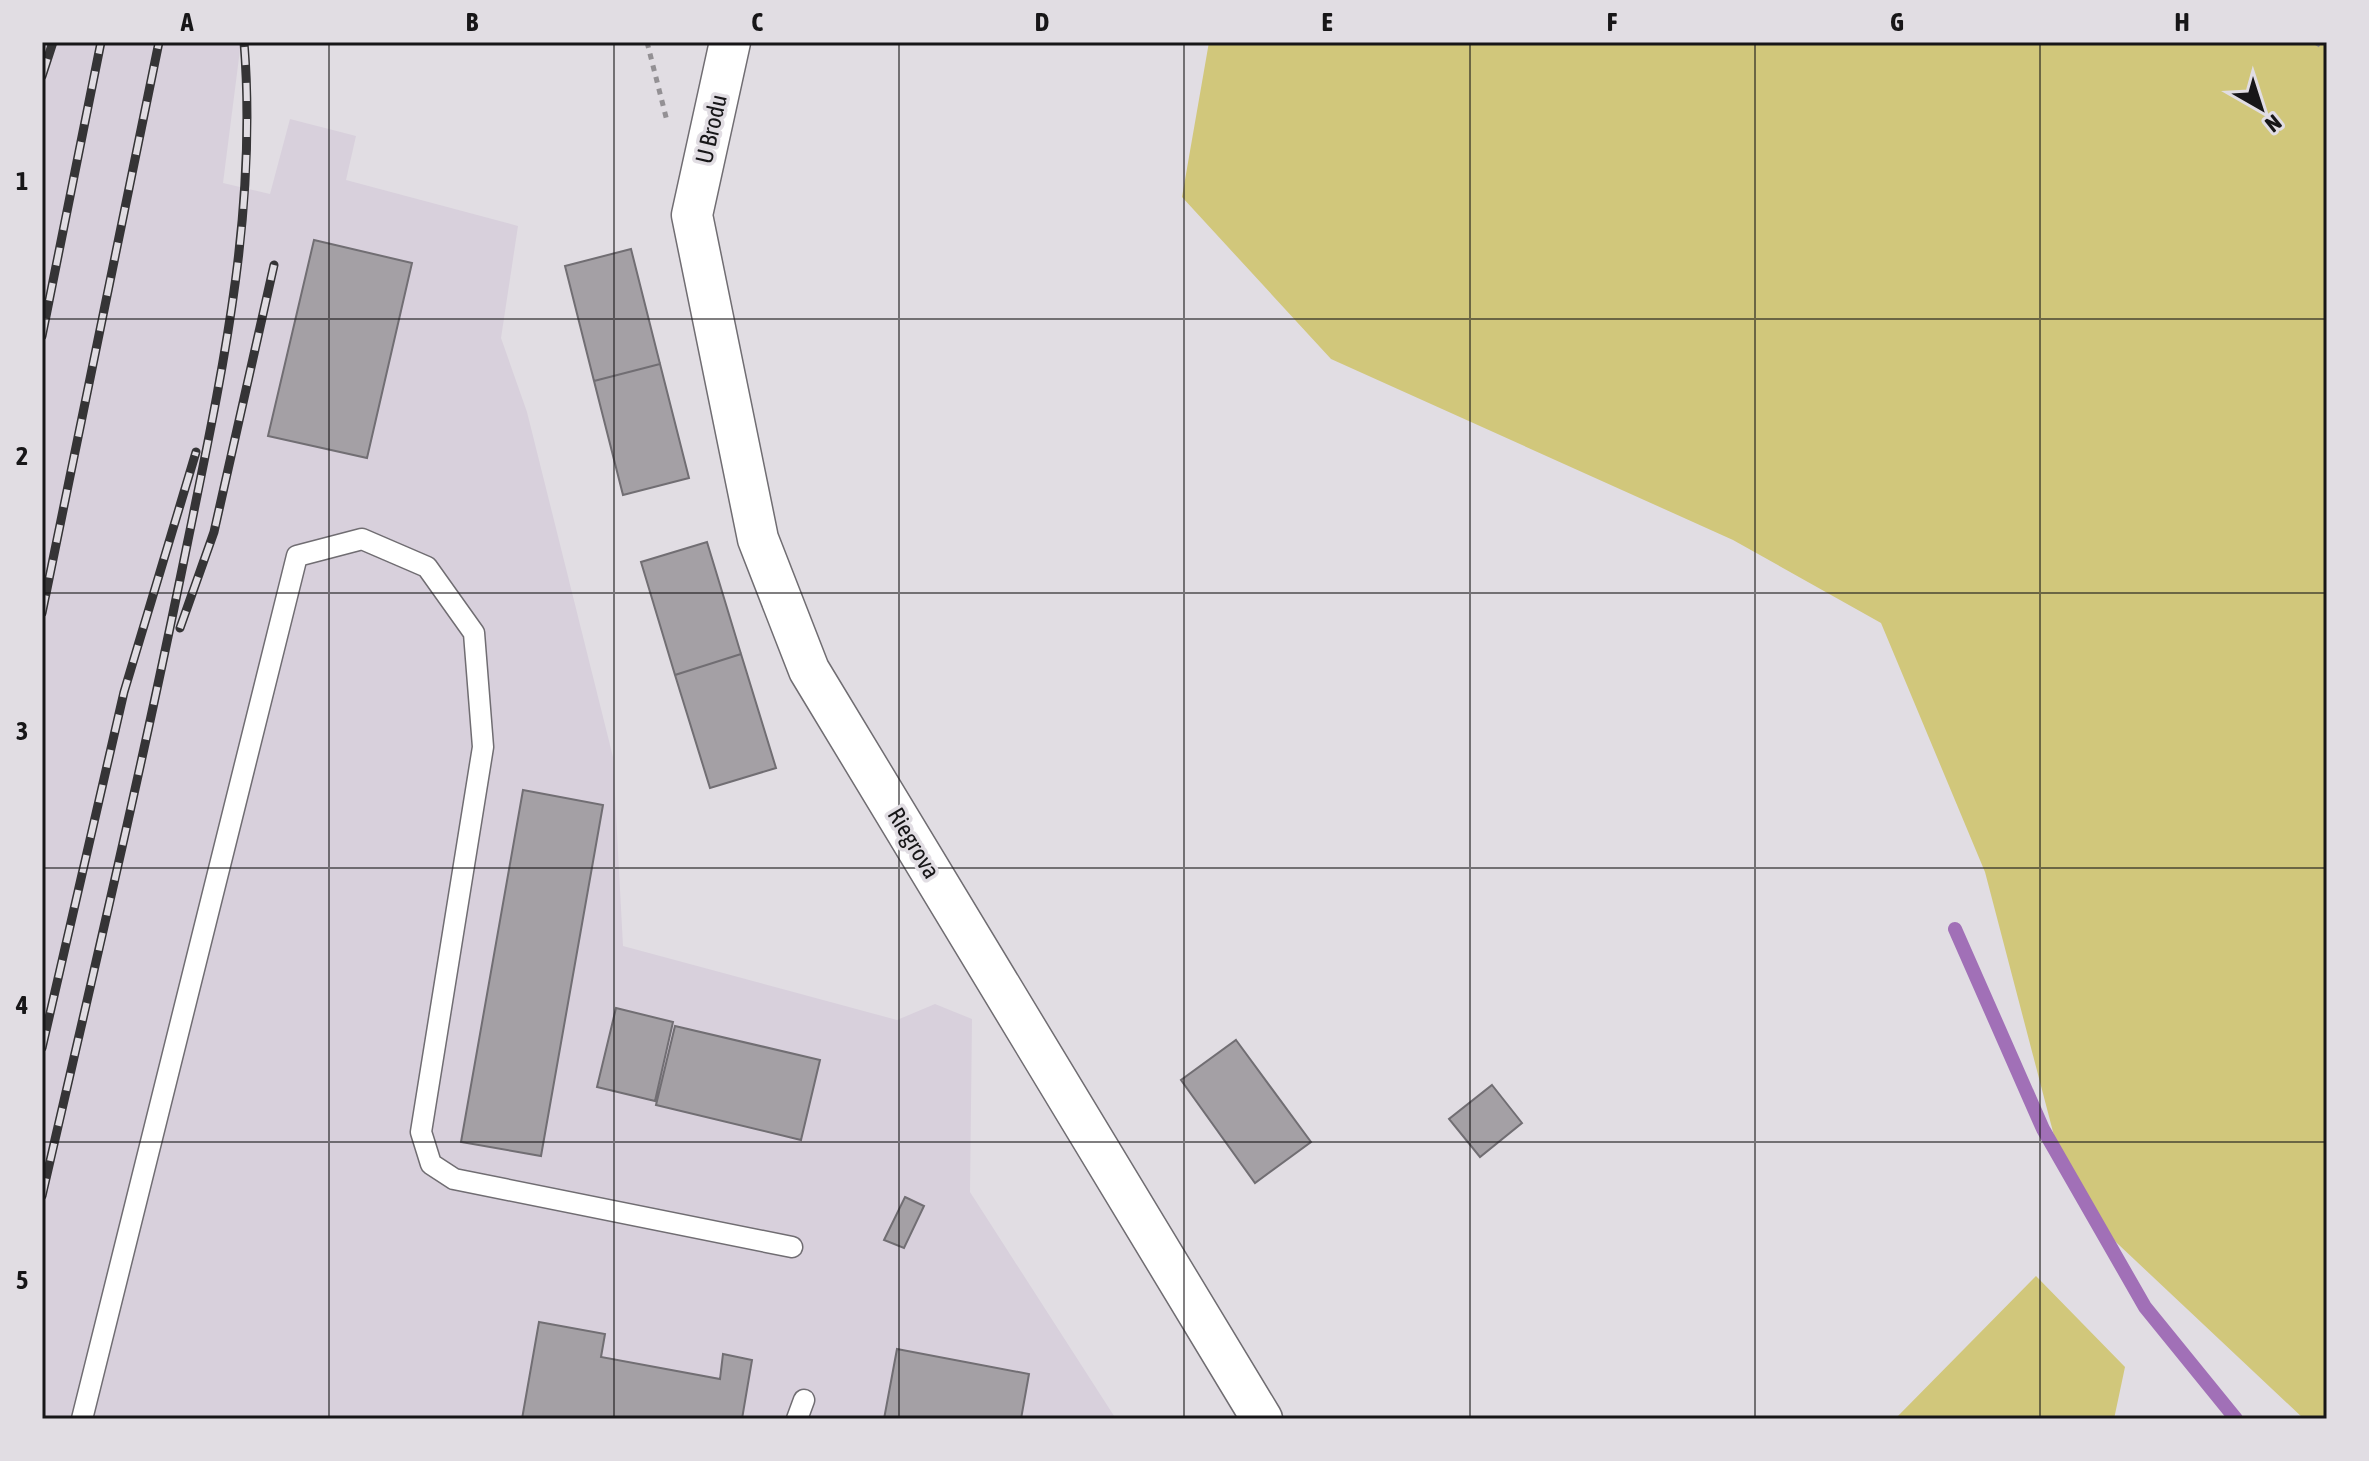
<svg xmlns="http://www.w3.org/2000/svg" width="2369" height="1461" font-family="'Asap Condensed',sans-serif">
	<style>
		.built { fill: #d8d0dc }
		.green { fill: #d1c77b }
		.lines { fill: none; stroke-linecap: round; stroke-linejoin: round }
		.stream { stroke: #a170b7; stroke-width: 14 }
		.building { fill: #a4a0a5; stroke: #716e73; stroke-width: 2 }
		.lane-casing { stroke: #706d72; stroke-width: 23 }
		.street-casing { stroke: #706d72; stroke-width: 43 }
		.path { stroke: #939094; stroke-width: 5; stroke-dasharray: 6 6; stroke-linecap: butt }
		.lane { stroke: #fff; stroke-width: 20 }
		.street { stroke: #fff; stroke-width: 40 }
		.rail-casing { stroke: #353436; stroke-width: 9 }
		.rail { stroke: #e1dde3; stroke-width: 6; stroke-dasharray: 18; stroke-linecap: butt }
		.grid { fill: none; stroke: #171618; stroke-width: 2; stroke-opacity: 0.55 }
		.labels { text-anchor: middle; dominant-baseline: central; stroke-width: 7; stroke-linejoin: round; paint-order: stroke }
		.street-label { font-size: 24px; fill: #171618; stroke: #e1dde3 }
		.neatline { fill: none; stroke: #171618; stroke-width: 3 }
		.grid-label { font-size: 26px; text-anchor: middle; font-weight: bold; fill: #171618 }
	</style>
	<rect width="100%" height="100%" fill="#e1dde3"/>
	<path class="built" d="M42,42H241L223,183L270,194L290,119L356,136L346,180L518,226L501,338L527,412L613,757L623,946L897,1020L935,1004L972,1019L970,1192L1116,1419H42Z"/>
	<path class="green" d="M1209,42H2327V1419H2304L2102,1229L2063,1170L1985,872L1881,623L1733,540L1331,359L1182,197Z
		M2036,1276L2125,1367L2114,1419H1895Z"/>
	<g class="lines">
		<path class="stream" d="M1955,929L2043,1129L2145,1307L2236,1419"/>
	</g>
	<path class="building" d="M314,240L412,263L367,458L268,436Z
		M631,249L660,364L594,381L565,266Z
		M660,364L689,478L623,495L594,381Z
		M707,542L741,654L675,675L641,562Z
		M741,654L776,768L710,788L675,675Z
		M523,790L603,805L541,1156L461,1142Z
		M616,1008L673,1022L655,1101L597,1087Z
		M675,1026L820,1060L801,1140L656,1105Z
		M1236,1040L1311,1142L1255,1183L1181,1080Z
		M1492,1085L1522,1123L1480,1157L1449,1119Z
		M905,1197L924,1206L904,1248L884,1240Z
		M539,1322L605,1334L601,1357L720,1379L723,1354L752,1360L742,1419H522Z
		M897,1349L1029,1374L1021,1419H884Z"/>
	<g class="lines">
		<g class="lane-casing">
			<path id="lane" d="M82,1419L297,556L362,539L427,567L474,633L483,747L421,1132L431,1164L454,1179L792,1247
				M797,1419L804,1400"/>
		</g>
		<g class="street-casing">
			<path id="street" d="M730,42L692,215L758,539L809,670L1262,1419"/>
		</g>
		<path class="path" d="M647,42L667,121
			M2315,42L2327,49"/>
		<use href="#lane" class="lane"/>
		<use href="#street" class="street"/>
		<g class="rail-casing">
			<path id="rail" d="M42,76L53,42
				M42,336L101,42
				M42,613L159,42
				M180,628L214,532L274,265
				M42,1048L124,692L196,452
				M42,1196C92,979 143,763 187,545C221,378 258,213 244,42"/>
		</g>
		<use href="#rail" class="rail"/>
	</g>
	<path class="grid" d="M329,42V1419M614,42V1419M899,42V1419M1184,42V1419M1470,42V1419M1755,42V1419M2040,42V1419M42,319H2327M42,593H2327M42,868H2327M42,1142H2327"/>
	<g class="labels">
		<g class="street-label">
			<text transform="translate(711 129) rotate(-77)">U Brodu</text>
			<text transform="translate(914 843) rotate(59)">Riegrova</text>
		</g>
	</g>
	<rect width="2369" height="1461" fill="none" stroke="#e1dde3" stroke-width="88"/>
	<g transform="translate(2261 108) rotate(141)" stroke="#e1dde3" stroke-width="6" paint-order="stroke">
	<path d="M0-6L14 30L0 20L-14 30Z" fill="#171618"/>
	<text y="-12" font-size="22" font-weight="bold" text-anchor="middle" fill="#171618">N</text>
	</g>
	<rect x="44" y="44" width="2281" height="1373" class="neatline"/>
	<g class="grid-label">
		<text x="187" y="31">A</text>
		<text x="472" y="31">B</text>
		<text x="757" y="31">C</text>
		<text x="1042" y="31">D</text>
		<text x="1327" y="31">E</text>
		<text x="1612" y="31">F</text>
		<text x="1897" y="31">G</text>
		<text x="2182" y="31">H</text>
		<text x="22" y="190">1</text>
		<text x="22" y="465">2</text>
		<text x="22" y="740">3</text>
		<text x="22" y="1014">4</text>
		<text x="22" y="1289">5</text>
	</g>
</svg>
